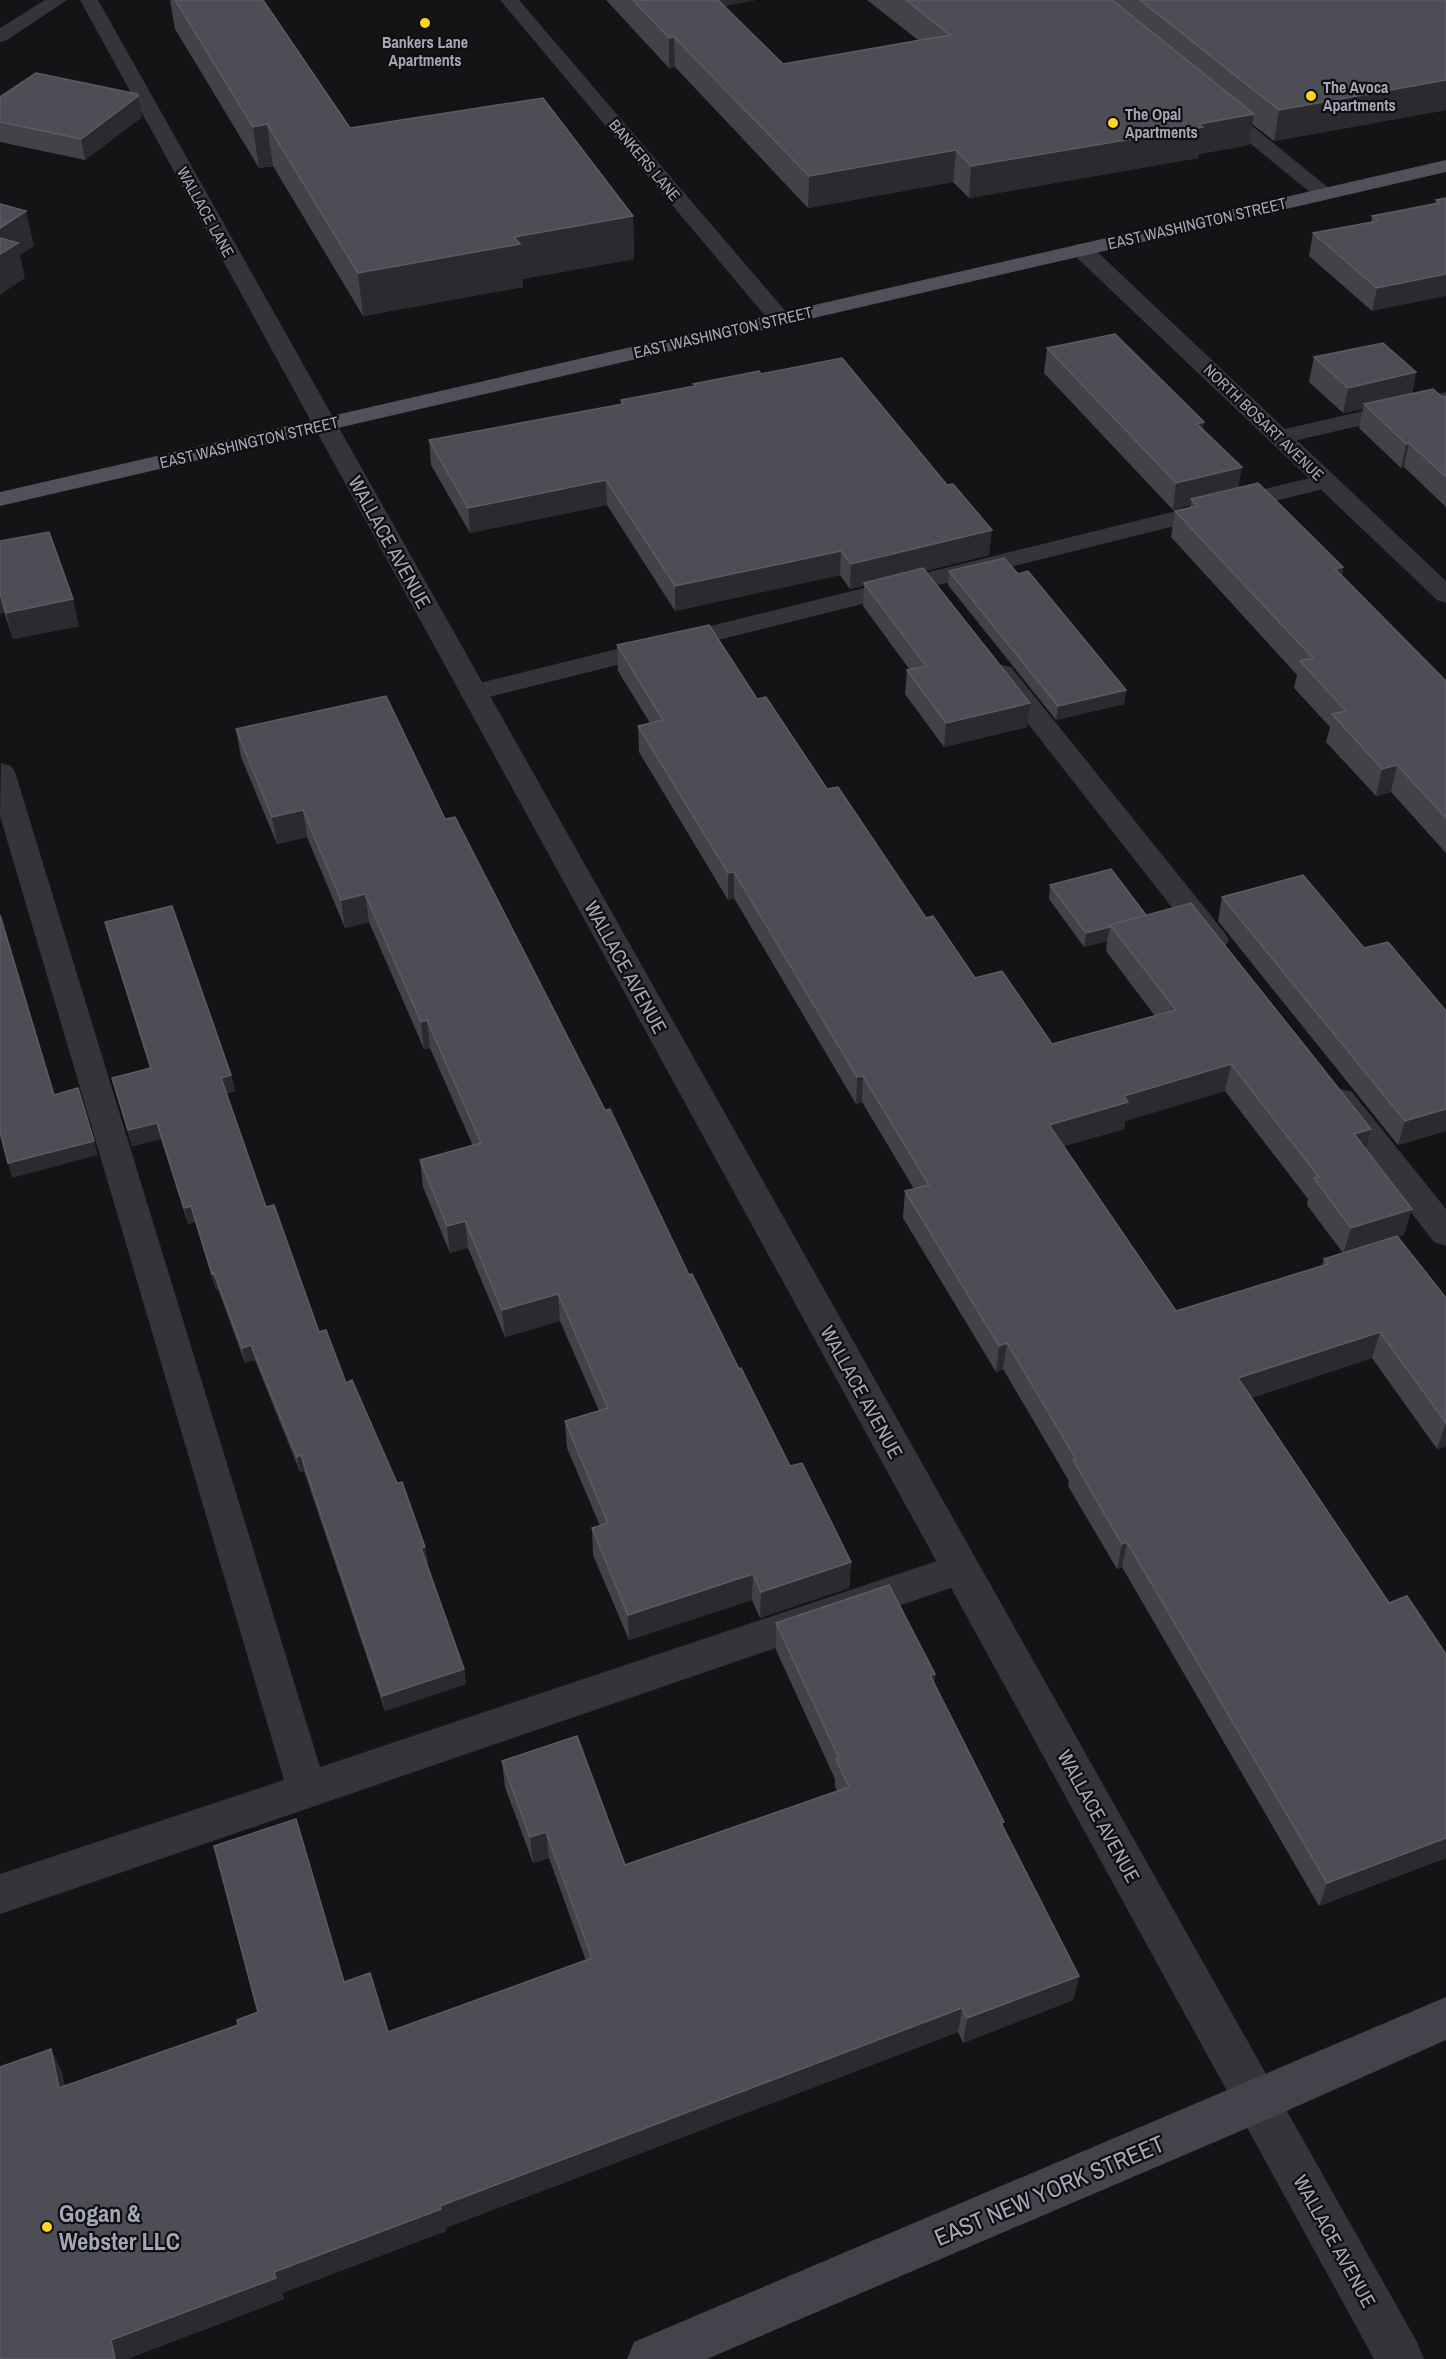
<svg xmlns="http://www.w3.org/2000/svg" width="1446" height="2359" font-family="'Archivo Narrow',sans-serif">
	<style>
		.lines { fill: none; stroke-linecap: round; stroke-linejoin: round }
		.service { fill: #34343b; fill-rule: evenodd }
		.minor { fill: #34343b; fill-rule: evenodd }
		.tertiary { fill: #34343b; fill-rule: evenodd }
		.secondary { fill: #42434b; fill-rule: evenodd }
		.primary { fill: #50515a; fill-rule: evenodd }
		.wall { fill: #424349; fill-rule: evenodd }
		.shaded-wall { fill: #2b2b2f }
		.building { fill: #4d4d55; stroke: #5a5b64; stroke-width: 1.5 }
		.poi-dot { fill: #ffd322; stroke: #0f0e10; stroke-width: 2 }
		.labels { text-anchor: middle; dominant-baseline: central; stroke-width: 4.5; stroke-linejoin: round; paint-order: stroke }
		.far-poi-label { font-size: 16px; font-weight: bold; fill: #a4a7b7; stroke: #0f0e10; text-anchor: start }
		.far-street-label { font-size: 16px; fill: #a4a7b7; stroke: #0f0e10 }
		.street-label { font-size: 20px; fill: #a4a7b7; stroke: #0f0e10 }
		.near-street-label { font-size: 24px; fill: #a4a7b7; stroke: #0f0e10 }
		.near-poi-label { font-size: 24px; font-weight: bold; fill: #a4a7b7; stroke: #0f0e10; text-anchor: start }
	</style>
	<rect width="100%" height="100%" fill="#141315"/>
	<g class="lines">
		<path class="service" d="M1446,392V406L1280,444L1272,442L1268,437L1272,432Z
			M1326,474L1335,476L1338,481L1335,486L473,701L463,699L460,693L463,687Z
			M1002,665L1011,667L1225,933L1229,940L1225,947L1214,950L1203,947L993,679L989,673L993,667Z
			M1,763L11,766L15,772L320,1767L961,1553L974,1558L980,1569L974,1580L0,1914V1874L284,1780L0,816Z
			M1341,1089L1352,1092L1446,1209V1246L1434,1242L1330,1108L1325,1100L1330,1092Z"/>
		<path class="minor" d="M80,0H98L1417,2342L1424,2359H1374Z
			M500,0H519L788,314L791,319L788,324L780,326L772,324Z
			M1216,100L1223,102L1331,190L1334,194L1331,198L1324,200L1317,198L1209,110L1206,106L1209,102Z"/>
		<path class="tertiary" d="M45,0H67L7,40L0,42V28Z
			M1082,244L1090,245L1446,581V603L1437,600L1074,255L1071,250L1074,245Z"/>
		<path class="secondary" d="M1446,1997V2040L1273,2117L707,2359H627L634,2342Z"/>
		<path class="primary" d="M1446,160V172L0,506V492Z"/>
	</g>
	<path class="wall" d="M170,0H263L350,128L633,216L634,259L522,279L523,287L363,316L273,166L259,168L175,29Z
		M606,0H755L724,6L783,64L918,40L867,0H1446V110L1274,141L1252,124L1249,145L1199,154L1198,158L969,198L953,182L808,208L675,67L669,68Z
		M0,97L142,117L85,160L0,142Z
		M1446,198L1372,311L1309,256L1313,233L1371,222L1372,216L1436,203V200Z
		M1047,348L1203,430L1239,487L1343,567L1342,575L1446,681V853L1391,792L1376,796L1326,742L1330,727L1294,688L1297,675L1171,537L1175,511L1190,507L1191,505L1173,510L1044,373Z
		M1314,357L1416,372L1412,394L1442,397L1446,396V507L1404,467L1401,468L1359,428L1363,409L1343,413L1309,382Z
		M761,374L989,555L925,571L1027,727L944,747L905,694L907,670H910L863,606L864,586L850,589L840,575L675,611L607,505L470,533L431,465L429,440L621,405V400L694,386L693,384Z
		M0,541L79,626L13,639L4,612L0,614Z
		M949,571L1018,574L1126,690L1124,704L1056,720L948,585Z
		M617,645L757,699L926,918L975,978L1052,1044L1155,1016L1106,951L1107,941L1084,947L1049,899L1050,885L1146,915L1365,1149L1404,1235L1398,1237L1446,1298V1446L1437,1449L1372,1358L1251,1398L1389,1603L1446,1654V1858L1319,1906L1122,1567L1117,1569L1068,1486L1069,1481L1003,1369L996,1372L903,1218L905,1191L914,1189L862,1102L856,1104L734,898L728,900L639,752L638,726L650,723L618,671ZM1225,1091L1308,1199L1307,1205L1343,1253L1324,1259L1322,1266L1176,1311L1064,1146L1124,1129L1125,1121Z
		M236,729L445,819L689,1275L790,1466L851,1562L849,1588L760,1618L752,1600L629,1640L593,1555L592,1528L600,1526L567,1448L565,1421L599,1411L560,1321L505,1337L468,1248L450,1253L423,1187L420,1160L473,1146L430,1048L424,1049L369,922L345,928L307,837L277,844L241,757Z
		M1222,897L1364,948L1446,1011V1131L1398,1145L1218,921Z
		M105,922L231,1075L235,1091L226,1094L266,1207L319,1332L346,1383L428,1562L426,1563L464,1669L466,1684L385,1711L304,1471L300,1472L255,1360L245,1363L218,1289L216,1290L195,1222L188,1224L161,1139L132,1146L112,1078L150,1068L109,938Z
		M776,1623L935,1674L934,1683L1003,1827L1079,1976L1073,2000L963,2043L958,2032L445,2228L446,2231L282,2293L284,2299L127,2359H0L51,2049L62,2073L65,2086L238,2025L344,1982L388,2032L586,1961L549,1858L533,1863L505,1787L502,1761L625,1865L837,1791L835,1786V1779L776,1650Z"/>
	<path class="shaded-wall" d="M699,0H755L699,11Z
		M674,37L675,67L669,68V38Z
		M1446,80V110L1274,141L1279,110Z
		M138,96L142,117L85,160L81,139Z
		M1254,114L1249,145L1199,154L1198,158L969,198L971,166Z
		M267,124L273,166L259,168L253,127Z
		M956,150L953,182L808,208L809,176Z
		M26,211L34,246L20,255L25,278L0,295V228Z
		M633,216L634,259L522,279L523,287L363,316L358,273L514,237Z
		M1446,274V296L1372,311L1377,288Z
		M1416,372L1411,398L1364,404L1363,409L1343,413L1348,388Z
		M1204,422L1200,448L1197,424Z
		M1409,443L1404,467L1401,468L1406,444Z
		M1242,467L1237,494L1191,499V505L1173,510L1176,483Z
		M606,480L607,505L470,533L468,508Z
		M992,530L989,555L866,585L864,583V586L850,589L851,564Z
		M841,551L840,575L675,611V586Z
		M1343,567L1338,594L1335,569Z
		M0,595L4,612L0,614Z
		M73,599L79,626L13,639L6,613Z
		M1126,690L1124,704L1056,720L1058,706Z
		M1030,703L1027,727L944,747L946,723Z
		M1397,765L1391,792L1376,796L1382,769Z
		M303,810L307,837L277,844L272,817Z
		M734,872V898L728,900V873Z
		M365,894L369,922L345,928L341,900Z
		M1110,927L1107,941L1084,947L1086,933Z
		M427,1020L430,1048L424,1049L421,1022Z
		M1231,1064L1225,1091L1125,1121L1124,1129L1046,1151L1049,1125L1124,1096Z
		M231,1075L235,1091L224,1094L221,1078Z
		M863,1076L862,1102L856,1104L857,1077Z
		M1446,1109V1131L1398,1145L1405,1121Z
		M157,1123L161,1139L132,1146L128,1130Z
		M1371,1129L1364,1156L1354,1134Z
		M94,1141L98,1155L12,1178L8,1163Z
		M191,1206L195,1222L188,1224L184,1208Z
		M1412,1209L1404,1235L1343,1254L1351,1228Z
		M465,1221L468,1248L450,1253L447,1226Z
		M214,1273L218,1289L216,1290L212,1274Z
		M558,1294L560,1321L505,1337L502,1310Z
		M1380,1332L1372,1358L1232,1404L1238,1378Z
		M1007,1343L1003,1369L996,1372L999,1346Z
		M251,1345L255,1360L245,1363L242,1348Z
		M1446,1423V1446L1437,1449Z
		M301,1455L304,1471L300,1472L297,1457Z
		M1127,1542L1122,1567L1117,1569L1122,1544Z
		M425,1547L428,1562L423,1563L421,1548Z
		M851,1562L849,1588L760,1618L761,1592Z
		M753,1574L752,1600L629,1640L628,1615Z
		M464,1669L466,1684L385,1711L382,1696Z
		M935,1674L931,1701L930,1675Z
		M546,1832L549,1858L533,1863L530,1837Z
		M1446,1838V1858L1319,1906L1327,1883Z
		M1079,1976L1073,2000L963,2043L967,2018Z
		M962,2008L958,2032L445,2228L446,2231L282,2293L284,2299L127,2359H115L111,2340L274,2272L440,2206Z
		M51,2049L62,2073L70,2112L59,2088Z"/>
	<path class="building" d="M175,0H263L350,128L543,98L633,216L514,237L520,244L358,273L267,124L253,127Z
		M633,0H718L783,64L950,35L906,0H1112L1254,114L1199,124L1203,127L971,166L956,150L809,176L674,37L669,38Z
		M1140,0H1446V80L1279,110Z
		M36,73L137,94L138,96L81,139L0,122V97Z
		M1446,198V274L1377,288L1313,233L1378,221L1372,216L1439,203L1436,200Z
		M0,204L26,211L0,228Z
		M0,238L18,243L0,254Z
		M1115,334L1204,422L1197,424L1242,467L1176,483L1047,348Z
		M1383,343L1416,372L1348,388L1314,357Z
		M842,358L947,485L953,484L992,530L851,564L841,551L675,586L606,480L468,508L429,440L623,404L621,400L695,386L693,384L759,371L761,374Z
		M1433,389L1442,397L1446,396V477L1409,443L1406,444L1364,404Z
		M1258,483L1343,567L1335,569L1446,681V818L1397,765L1382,769L1332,714L1346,711L1300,661L1313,658L1175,511L1198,506L1191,499Z
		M49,532L73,599L6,613L0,593V541Z
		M1004,558L1018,574L1028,571L1126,690L1058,706L949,571Z
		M923,568L1030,703L946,723L907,670L926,666L864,583Z
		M709,625L757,699L766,697L827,789L838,787L926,918L933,916L975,978L1002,971L1052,1044L1176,1010L1110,925L1191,903L1371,1129L1354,1134L1412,1209L1351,1228L1314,1178L1319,1177L1231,1064L1124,1096L1128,1102L1049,1125L1176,1311L1328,1264L1324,1259L1397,1236L1446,1298V1423L1380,1332L1238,1378L1389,1603L1407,1596L1446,1654V1838L1327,1883L1127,1542L1122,1544L1073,1460L1076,1459L1007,1343L999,1346L905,1191L929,1185L863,1076L857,1077L734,872L728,873L638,726L663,720L617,645Z
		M386,696L445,819L455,817L605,1110L610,1109L689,1275L692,1274L739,1369L741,1368L790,1466L802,1463L851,1562L761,1592L753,1574L628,1615L592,1528L608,1523L565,1421L608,1408L558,1294L502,1310L465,1221L447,1226L420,1160L481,1143L427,1020L421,1022L365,894L341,900L303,810L272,817L236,729Z
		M1111,869L1146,915L1110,925V927L1086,933L1050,885Z
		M1303,875L1364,948L1388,942L1446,1011V1109L1405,1121L1222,897Z
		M172,906L231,1075L221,1078L266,1207L274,1205L319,1332L326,1330L346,1383L352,1380L397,1483L402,1482L425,1547L421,1548L464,1669L382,1696L301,1455L297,1457L251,1345L242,1348L214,1273L212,1274L191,1206L184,1208L157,1123L128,1130L112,1078L151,1068L105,922Z
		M0,915L54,1095L78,1088L94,1141L8,1163L0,1132Z
		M889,1585L935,1674L930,1675L1004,1822L1001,1823L1079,1976L967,2018L962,2008L440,2206L441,2209L274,2272L276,2278L111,2340L115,2359H0V2067L51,2049L59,2088L238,2025L237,2020L258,2012L214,1846L296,1819L344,1982L370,1973L388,2032L592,1958L546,1832L530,1837L502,1761L577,1736L625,1865L849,1787L836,1759L839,1758L776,1623Z"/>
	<g class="poi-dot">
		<circle cx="425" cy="23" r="6"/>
		<circle cx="1311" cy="96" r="6"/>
		<circle cx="1113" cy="123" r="6"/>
		<circle cx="47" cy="2227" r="6"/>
	</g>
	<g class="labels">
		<g class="far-poi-label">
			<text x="425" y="42" text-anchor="middle">Bankers Lane<tspan x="425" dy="18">Apartments</tspan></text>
			<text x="1323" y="87">The Avoca<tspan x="1323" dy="18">Apartments</tspan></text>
			<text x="1125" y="114">The Opal<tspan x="1125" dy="18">Apartments</tspan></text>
		</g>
		<g class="far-street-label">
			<text transform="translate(645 160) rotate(50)">BANKERS LANE</text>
			<text transform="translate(206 212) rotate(61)">WALLACE LANE</text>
			<text transform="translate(1197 223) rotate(-13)">EAST WASHINGTON STREET</text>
			<text transform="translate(723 332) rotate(-13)">EAST WASHINGTON STREET</text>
			<text transform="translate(1264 422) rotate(44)">NORTH BOSART AVENUE</text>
			<text transform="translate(249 442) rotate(-13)">EAST WASHINGTON STREET</text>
		</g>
		<g class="street-label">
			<text transform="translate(390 542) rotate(61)">WALLACE AVENUE</text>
			<text transform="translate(626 967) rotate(61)">WALLACE AVENUE</text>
			<text transform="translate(862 1392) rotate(61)">WALLACE AVENUE</text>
			<text transform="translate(1099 1816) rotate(61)">WALLACE AVENUE</text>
			<text transform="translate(1335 2241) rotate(61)">WALLACE AVENUE</text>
		</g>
		<g class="near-street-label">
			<text transform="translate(1049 2190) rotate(-23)">EAST NEW YORK STREET</text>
		</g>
		<g class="near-poi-label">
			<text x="59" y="2213">Gogan &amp;<tspan x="59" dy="28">Webster LLC</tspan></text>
		</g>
	</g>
</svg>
